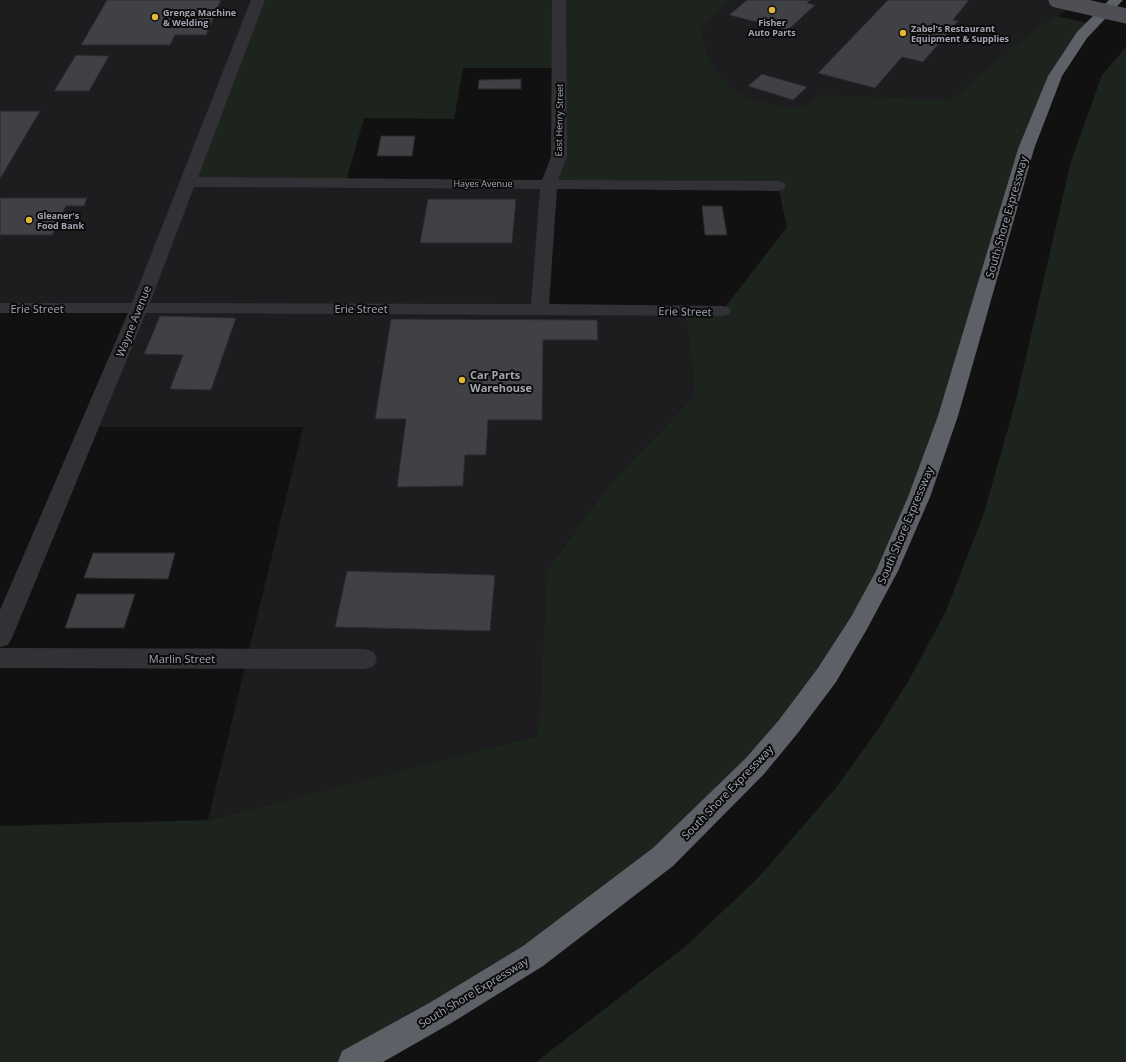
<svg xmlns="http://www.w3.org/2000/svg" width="1126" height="1062" font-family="'Open Sans',sans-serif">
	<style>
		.built { fill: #1d1d1f }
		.green { fill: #1d241e }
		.building { fill: #404145; stroke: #2b2b2e }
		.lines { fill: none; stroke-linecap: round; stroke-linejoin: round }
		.minor { fill: #323236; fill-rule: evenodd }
		.motorway { fill: #5e6067; fill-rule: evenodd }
		.primary-bridge { stroke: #4e4f55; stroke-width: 15 }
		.poi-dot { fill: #e1b639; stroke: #0c0c0d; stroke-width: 1.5 }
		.labels { text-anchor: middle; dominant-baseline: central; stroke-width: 4; stroke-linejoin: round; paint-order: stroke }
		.far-poi-label { font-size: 9px; font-weight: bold; fill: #a3a6b1; stroke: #0c0c0d; text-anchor: start }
		.far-street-label { font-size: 9px; fill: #a3a6b1; stroke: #0c0c0d }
		.street-label { font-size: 11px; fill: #a3a6b1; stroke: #0c0c0d }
		.poi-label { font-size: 11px; font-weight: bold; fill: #a3a6b1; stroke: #0c0c0d; text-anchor: start }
	</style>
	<rect width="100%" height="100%" fill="#111112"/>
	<path class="built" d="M0,0H258L187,181L549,183L540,309L685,311L695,395L609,485L547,570L538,736L208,820L303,427H89L139,308H0Z
		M669,0H1056L1074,4L936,115L757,136Z"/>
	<path class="green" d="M258,0H731L712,16L701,29C709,87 752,108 805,108L817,95L952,100C987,69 1017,42 1056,16L1091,24L1055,76L919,497L827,675L663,857L353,1062H0V826L208,820L538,736L547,570L609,485L695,395L685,311H722L787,227L778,186L549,183L559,68H463L454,119L364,118L346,182H187Z
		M1126,47V1062H536L686,946L758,878L835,789L877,731L909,680L946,611L984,513L1016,400L1071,161L1102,75Z"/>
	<path class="building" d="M107,0H221L206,35H175L170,45H81Z
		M747,0H810L807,3L815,5L788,30L729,15Z
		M888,0H969L953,20L958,21L923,62L902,57L875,88L818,73Z
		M76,55L109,56L89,91H54Z
		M762,74L807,87L793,100L748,86Z
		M521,79V89H478L479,80Z
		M0,111H40L0,179Z
		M381,136H415L412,156H377Z
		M0,198H87L84,206H66L52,235H0Z
		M428,199H516L512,243H420Z
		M702,206H722L727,235H705Z
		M160,316L236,318L211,390L170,389L183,355L144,354Z
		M391,319L597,320L598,340H543L542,420H488L486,455H465L463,486L397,487L406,419H375Z
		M93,553H175L168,579L84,578Z
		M347,571L495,575L490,631L335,627Z
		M77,594H135L124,628H65Z"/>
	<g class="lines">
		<path class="minor" d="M251,0H265L198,177L542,180L551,157L552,0H566L567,157L558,180L778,181L784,183L786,186L784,189L778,191L557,189L549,304L722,306L728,307L731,311L728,315L722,316L146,313L12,638L8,645L0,647V610L128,313H0V303H132ZM194,187L540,189L531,304L150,303Z
			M0,648L365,649L374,652L377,659L374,666L365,669L0,668Z"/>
		<path class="motorway" d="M1109,0H1123L1087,38L1062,76L1034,149L958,416L930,497L898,571L867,629L836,682L797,734L764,774L673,866L543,966L453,1022L383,1062H338L342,1051L431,1002L523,946L653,848L746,758L779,720L818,668L851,617L876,571L908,497L938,416L1018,149L1048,76L1077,32Z"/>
		<path class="primary-bridge" d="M1056,0L1126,16"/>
	</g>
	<g class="poi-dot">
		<circle cx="772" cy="10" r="4"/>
		<circle cx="155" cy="17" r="4"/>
		<circle cx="903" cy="33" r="4"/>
		<circle cx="29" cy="220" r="4"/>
		<circle cx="462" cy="380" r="4"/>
	</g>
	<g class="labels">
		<g class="far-poi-label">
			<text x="163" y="12">Grenga Machine<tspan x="163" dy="10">&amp; Welding</tspan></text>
			<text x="772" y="22" text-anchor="middle">Fisher<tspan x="772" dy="10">Auto Parts</tspan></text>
			<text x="911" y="28">Zabel's Restaurant<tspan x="911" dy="10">Equipment &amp; Supplies</tspan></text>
			<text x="37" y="215">Gleaner's<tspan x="37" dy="10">Food Bank</tspan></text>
		</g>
		<g class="far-street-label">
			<text transform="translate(559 120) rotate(-89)">East Henry Street</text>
			<text x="483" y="183">Hayes Avenue</text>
		</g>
		<g class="street-label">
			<text transform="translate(1006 217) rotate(-74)">South Shore Expressway</text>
			<text x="37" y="308">Erie Street</text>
			<text x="361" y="308">Erie Street</text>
			<text transform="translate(685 311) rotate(1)">Erie Street</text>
			<text transform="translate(133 321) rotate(-68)">Wayne Avenue</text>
			<text transform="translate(905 525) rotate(-67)">South Shore Expressway</text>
			<text x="182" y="658">Marlin Street</text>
			<text transform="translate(727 792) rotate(-46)">South Shore Expressway</text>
			<text transform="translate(473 992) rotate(-31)">South Shore Expressway</text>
		</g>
		<g class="poi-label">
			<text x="470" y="374">Car Parts<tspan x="470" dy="13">Warehouse</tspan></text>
		</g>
	</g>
</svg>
